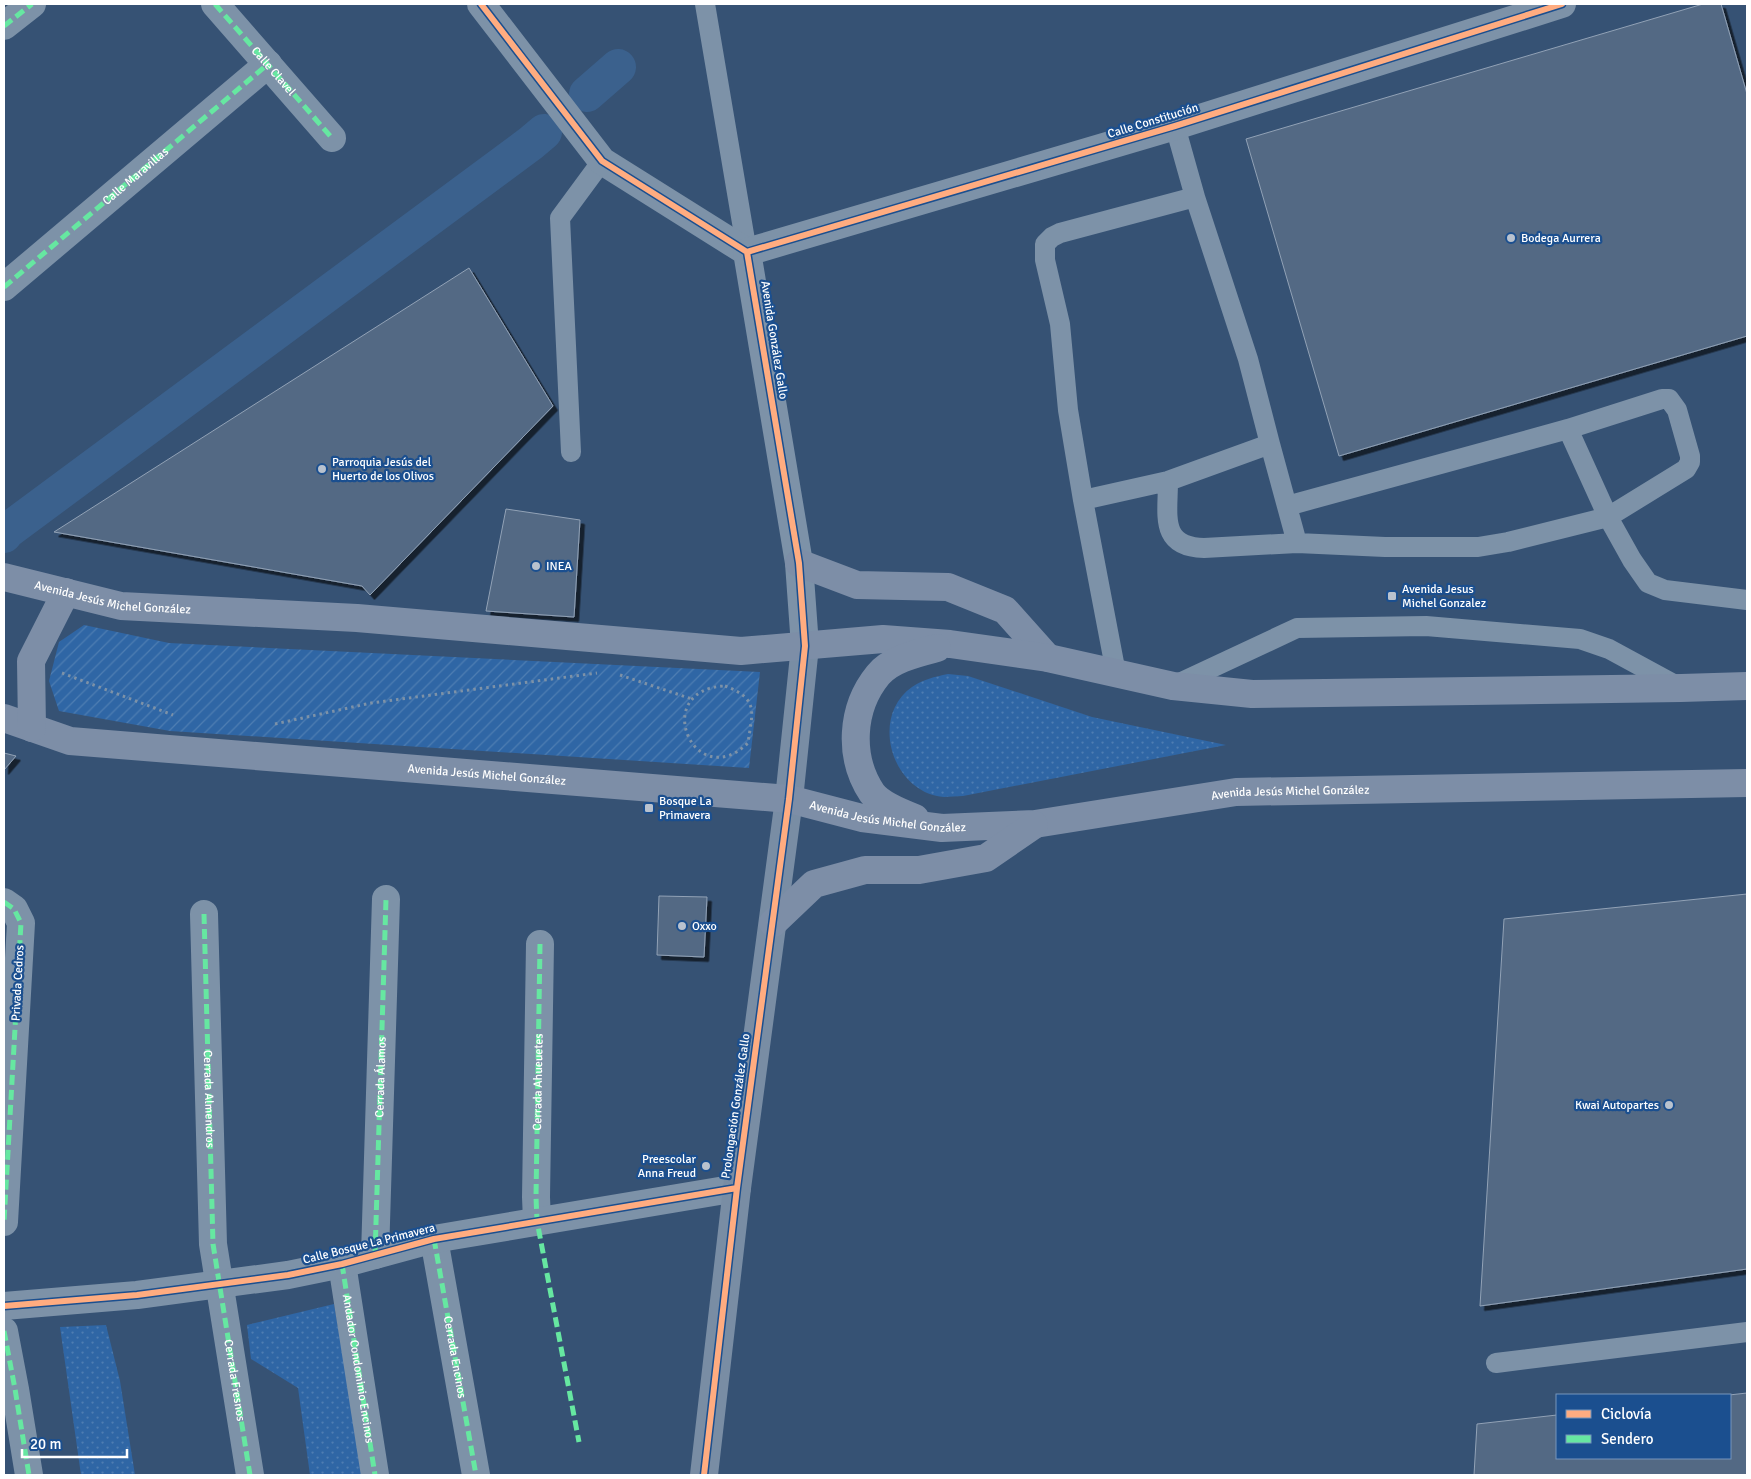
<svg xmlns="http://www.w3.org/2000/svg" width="1751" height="1479" font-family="Signika,sans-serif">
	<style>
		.grass { fill: url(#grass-dots) }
		.garden { fill: url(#garden-furrows) }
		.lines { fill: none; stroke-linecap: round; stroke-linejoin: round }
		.canal { stroke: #3b618d; stroke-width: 36 }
		.building { fill: #526984; stroke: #92a2b6; filter: url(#shadow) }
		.path { stroke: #7d92a8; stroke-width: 3; stroke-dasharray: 2.5 4; stroke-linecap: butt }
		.lane { stroke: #7d92a8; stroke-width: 20 }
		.street { stroke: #7d92a8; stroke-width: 28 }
		.secondary { stroke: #798da4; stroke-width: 28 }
		.primary { stroke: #7d8ea7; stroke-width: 28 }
		.quiet { stroke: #66e7a1; stroke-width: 5; stroke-dasharray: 10 5; stroke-linecap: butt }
		.cycleway-casing { stroke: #1b4f8f; stroke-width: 9 }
		.cycleway { stroke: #ffac80; stroke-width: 6 }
		.poi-dot { fill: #b9c2ce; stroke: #1b4f8f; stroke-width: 2 }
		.labels { text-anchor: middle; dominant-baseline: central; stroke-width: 4.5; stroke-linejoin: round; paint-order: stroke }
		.street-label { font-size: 12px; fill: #fff; stroke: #1b4f8f }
		.poi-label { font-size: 12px; fill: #fff; stroke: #1b4f8f; text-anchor: start }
	</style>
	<defs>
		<pattern id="grass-dots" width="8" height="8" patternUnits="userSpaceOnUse" patternTransform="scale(1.25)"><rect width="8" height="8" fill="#2f66a5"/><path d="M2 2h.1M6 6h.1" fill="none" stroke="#4e7db2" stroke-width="1.8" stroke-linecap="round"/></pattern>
		<pattern id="garden-furrows" width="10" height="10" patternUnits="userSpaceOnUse" patternTransform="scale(1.25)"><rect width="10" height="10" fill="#2f66a5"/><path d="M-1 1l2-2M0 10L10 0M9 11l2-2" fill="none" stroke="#4e7db2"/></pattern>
		<filter id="shadow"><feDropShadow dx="4.5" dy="4.5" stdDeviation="0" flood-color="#0009"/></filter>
	</defs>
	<rect width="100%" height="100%" fill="#365274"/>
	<path class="grass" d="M948,674L968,676L1092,717L1226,745L963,796C957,796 950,797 944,797C892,793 869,717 912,687C924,679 934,677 948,674Z
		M334,1304L364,1475H310L298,1388L251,1359L247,1325Z
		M106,1325L120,1381L135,1475H81L60,1327Z"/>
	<path class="garden" d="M84,625L169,643L760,672L749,768L170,731L59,711L49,681L59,642Z"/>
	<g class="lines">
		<path class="canal" d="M587,94L618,67
			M4,535L7,531L531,143L544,132"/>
	</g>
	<path class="building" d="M1703,4H1721L1747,94V336L1339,456L1246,139Z
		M469,268L553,406L370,595L362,586L54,532Z
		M506,509L580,520L574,617L486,611Z
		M4,753L16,756L4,770Z
		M1747,894V1269L1480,1306L1504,919Z
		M659,896L707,897L704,957L657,955Z
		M1747,1393V1475H1474L1477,1424L1557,1415V1458H1730L1729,1395Z"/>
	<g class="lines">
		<path class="path" d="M62,673L173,715
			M620,675L692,699
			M725,686C760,699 752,713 748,743C694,795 649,689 725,686Z
			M275,724L371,703L597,673"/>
		<path class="lane" d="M705,4L747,252
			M1175,126L1195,197
			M571,452L560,218L602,161
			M1168,481C1168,515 1159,547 1204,548L1297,543
			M1083,500L1168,481L1270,444
			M1287,506L1568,429L1662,399H1669L1677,410L1690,456V462L1686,469L1608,517L1568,429
			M1116,673L1083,500L1068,410L1060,324L1045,260V244L1052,237L1060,233L1195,197L1248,359L1270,444L1297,543L1385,547H1478L1508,542L1608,517L1632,560L1648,583L1665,590L1747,600
			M1173,686L1297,628L1426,626L1580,639L1609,649L1679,687
			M1496,1363L1747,1332"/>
		<g class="street">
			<path d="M215,4L332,138"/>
			<path d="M481,4L602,161L747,252L799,563L805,646"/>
			<path d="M4,26L32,4"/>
			<path d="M747,252L1175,126L1562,4"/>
			<path id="s1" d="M4,287L268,64"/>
			<path d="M4,902L14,909L21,923L4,1222"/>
			<path d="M204,914L213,1244L250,1475"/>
			<path id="s2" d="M537,1221L536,1197L540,944"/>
			<path id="s3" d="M434,1239L476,1475"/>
			<path id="s4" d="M375,1255L386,899"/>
			<path id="s5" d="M342,1264L375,1475"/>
			<path d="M4,1306L137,1295L288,1275L342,1264L434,1239L737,1188"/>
			<path d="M4,1331L15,1389L29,1475"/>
		</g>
		<path class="secondary" d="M704,1475L737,1188L789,799L805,646"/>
		<g class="primary">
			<path d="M799,563L857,585L948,587L1005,610L1048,658"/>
			<path id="s6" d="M4,577L121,606L357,618L741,651L883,639L950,644L1048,658L1173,686L1252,694L1681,688L1747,686"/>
			<path id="s7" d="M4,718L70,741L789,799L862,818L942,828L1035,824L1236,792L1747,783"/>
			<path d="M32,728L31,661L66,592"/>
			<path d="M915,818C902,813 880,804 872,793C848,757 851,708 878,675C891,659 918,653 937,648"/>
			<path d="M773,923L814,884L865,870H919L986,858L1034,825"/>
		</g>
		<g class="quiet">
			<path id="s8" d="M215,4L332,138"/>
			<path d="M4,26L32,4"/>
			<path d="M4,287L268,64"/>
			<path d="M4,902L14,909L21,923L4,1222"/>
			<path id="s9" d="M204,914L213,1244L250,1475"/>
			<path d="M540,944L536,1197L537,1221L579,1442"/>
			<path d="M434,1239L476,1475"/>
			<path d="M375,1255L386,899"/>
			<path d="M342,1264L375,1475"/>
			<path d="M4,1331L15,1389L29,1475"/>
		</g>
		<g class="cycleway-casing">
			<path id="cycleway" d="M481,4L602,161L747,252L799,563L805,646L789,799L737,1188L704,1475
				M747,252L1175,126L1562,4
				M4,1306L137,1295L288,1275L342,1264L434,1239L737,1188"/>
		</g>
		<use href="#cycleway" class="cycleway"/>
	</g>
	<g class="poi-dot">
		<circle cx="1511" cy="238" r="5"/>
		<circle cx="322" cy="469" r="5"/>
		<circle cx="536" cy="566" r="5"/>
		<rect x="1387" y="591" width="10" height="10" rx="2.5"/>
		<rect x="644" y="803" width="10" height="10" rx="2.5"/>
		<circle cx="682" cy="926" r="5"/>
		<circle cx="1669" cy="1105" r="5"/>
		<circle cx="706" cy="1166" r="5"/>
	</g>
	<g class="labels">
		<g class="street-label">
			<text stroke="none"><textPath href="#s8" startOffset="89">Calle Clavel</textPath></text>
			<text transform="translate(1153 121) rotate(-17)">Calle Constitución</text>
			<text stroke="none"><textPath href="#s1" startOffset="172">Calle Maravillas</textPath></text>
			<text transform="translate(774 340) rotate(81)">Avenida González Gallo</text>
			<text stroke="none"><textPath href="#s6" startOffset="111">Avenida Jesús Michel González</textPath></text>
			<text stroke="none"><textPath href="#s7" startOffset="488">Avenida Jesús Michel González</textPath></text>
			<text stroke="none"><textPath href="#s7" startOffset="1298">Avenida Jesús Michel González</textPath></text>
			<text stroke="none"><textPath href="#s7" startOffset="892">Avenida Jesús Michel González</textPath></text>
			<text transform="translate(18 983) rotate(-87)">Privada Cedros</text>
			<text stroke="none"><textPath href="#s4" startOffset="178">Cerrada Álamos</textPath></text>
			<text stroke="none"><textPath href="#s2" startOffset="139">Cerrada Ahueuetes</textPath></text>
			<text stroke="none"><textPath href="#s9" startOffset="185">Cerrada Almendros</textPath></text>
			<text transform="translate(736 1106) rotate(-82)">Prolongación González Gallo</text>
			<text transform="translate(369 1244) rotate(-14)">Calle Bosque La Primavera</text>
			<text stroke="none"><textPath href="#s3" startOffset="120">Cerrada Encinos</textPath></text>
			<text stroke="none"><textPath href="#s5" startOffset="106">Andador Condominio Encinos</textPath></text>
			<text stroke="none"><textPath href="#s9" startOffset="468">Cerrada Fresnos</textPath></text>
		</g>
		<g class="poi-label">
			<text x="1521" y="238">Bodega Aurrera</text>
			<text x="332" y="462">Parroquia Jesús del<tspan x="332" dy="14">Huerto de los Olivos</tspan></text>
			<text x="546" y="566">INEA</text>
			<text x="1402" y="589">Avenida Jesus<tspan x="1402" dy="14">Michel Gonzalez</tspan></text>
			<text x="659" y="801">Bosque La<tspan x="659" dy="14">Primavera</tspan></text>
			<text x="692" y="926">Oxxo</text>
			<text x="1659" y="1105" text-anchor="end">Kwai Autopartes</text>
			<text x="696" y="1159" text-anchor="end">Preescolar<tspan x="696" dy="14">Anna Freud</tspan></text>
		</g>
	</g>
	<rect width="1751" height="1479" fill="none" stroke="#ffffff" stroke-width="10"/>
	<rect x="1556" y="1394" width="175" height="65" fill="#1b4f8f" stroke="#7695bc"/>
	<rect x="1566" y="1410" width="25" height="8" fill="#ffac80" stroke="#7695bc"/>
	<text x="1601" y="1419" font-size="15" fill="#ffffff">Ciclovía</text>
	<rect x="1566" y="1435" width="25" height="8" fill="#66e7a1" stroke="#7695bc"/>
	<text x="1601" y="1444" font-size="15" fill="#ffffff">Sendero</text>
	<path d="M22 1449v8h105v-8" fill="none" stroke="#ffffff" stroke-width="2.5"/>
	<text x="30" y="1449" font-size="15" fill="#ffffff" stroke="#1b4f8f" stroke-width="4" paint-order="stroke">20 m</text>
</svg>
